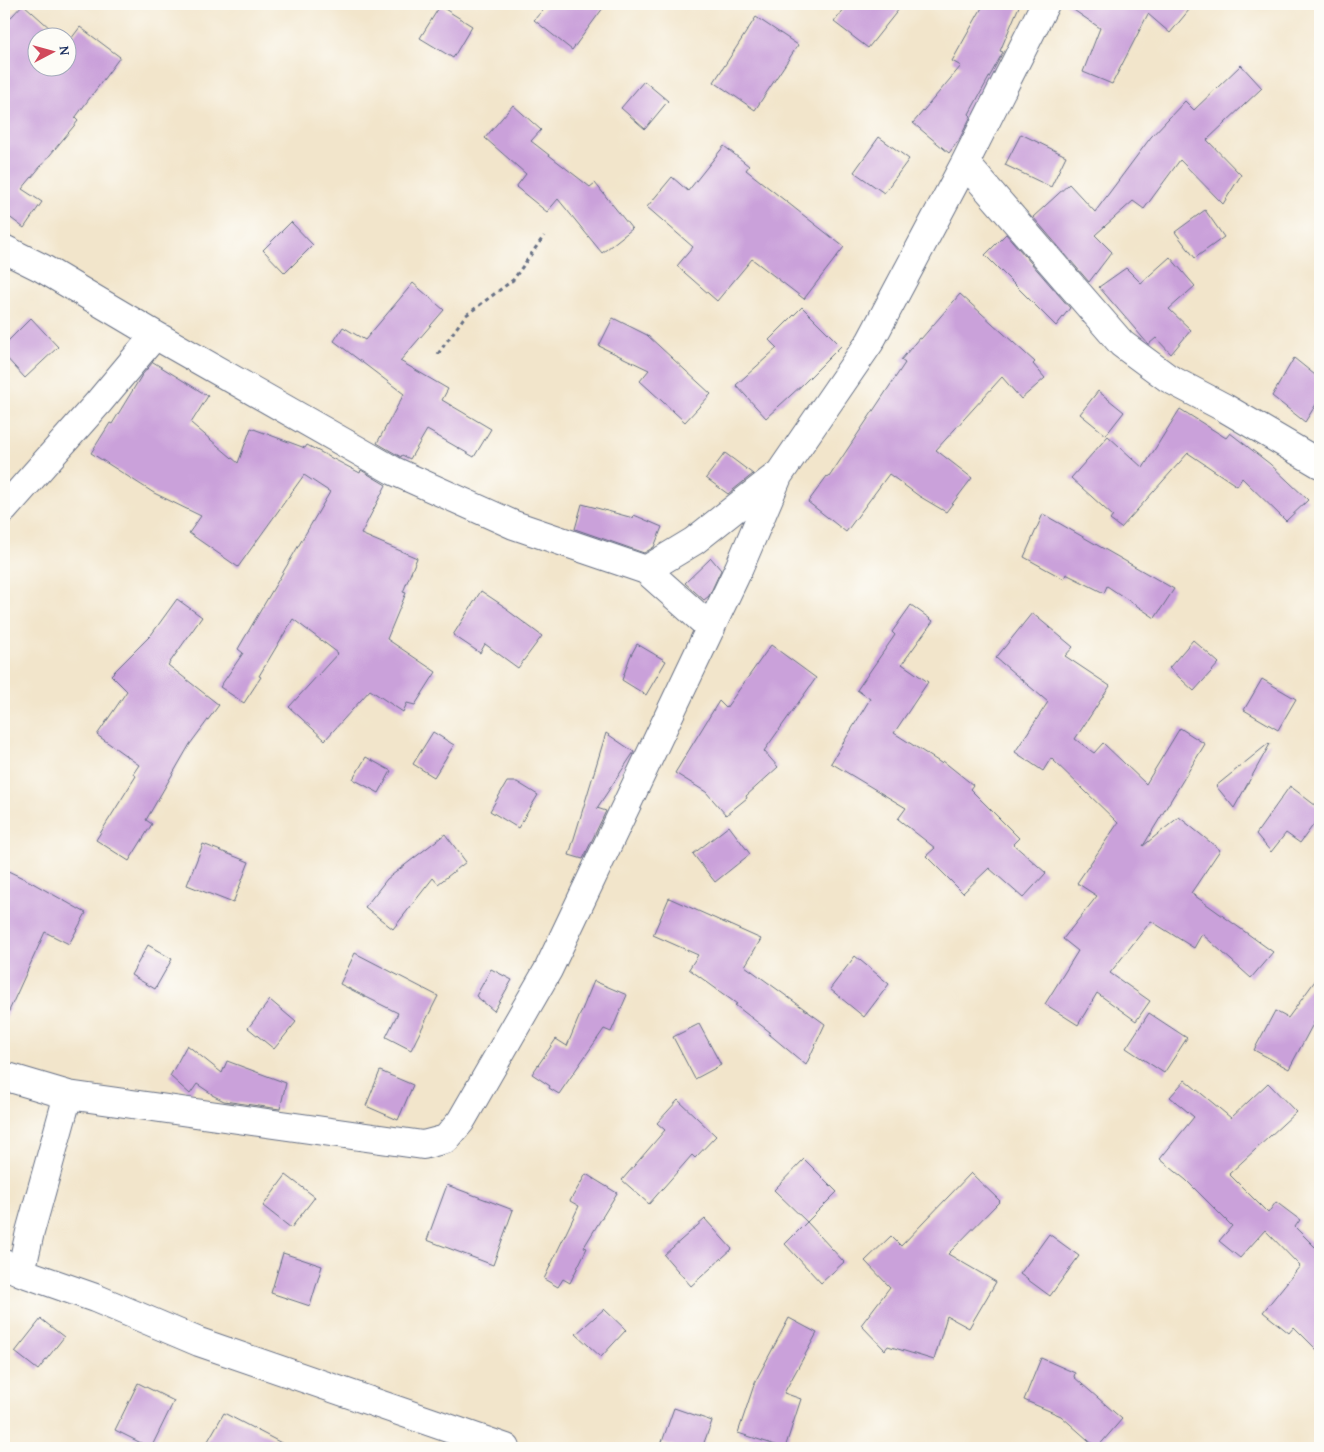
<svg xmlns="http://www.w3.org/2000/svg" width="1324" height="1452" font-family="'Gentium Book Plus',serif">
	<style>
		.building { fill: #caa1da }
		.lines { fill: none; stroke-linecap: round; stroke-linejoin: round }
		.minor-casing { stroke: #666f84; stroke-width: 30 }
		.path { stroke: #666f84; stroke-width: 3; stroke-dasharray: 4 4; stroke-linecap: butt }
		.minor { stroke: #fff; stroke-width: 28 }
	</style>
	<rect width="100%" height="100%" fill="#fdfcf7"/>
	<filter id="ink" filterUnits="userSpaceOnUse"><feTurbulence type="fractalNoise" baseFrequency=".02" numOctaves="2"/><feDisplacementMap in="SourceGraphic" scale="10" xChannelSelector="R" yChannelSelector="G"/><feConvolveMatrix kernelMatrix="1 2 1 2 8 2 1 2 1" color-interpolation-filters="sRGB"/></filter>
	<filter id="wash" filterUnits="userSpaceOnUse"><feTurbulence type="fractalNoise" baseFrequency=".0096" numOctaves="4" result="noise"/><feDisplacementMap in="SourceGraphic" scale="20" xChannelSelector="R" yChannelSelector="G"/><feGaussianBlur stdDeviation="1.12" result="paint"/><feColorMatrix in="noise" values="0 0 0 0 0 0 0 0 0 0 0 0 0 0 0 0 0 1.4 0 .05"/><feComposite in="paint" operator="in"/></filter>
	<g filter="url(#wash)">
		<rect width="100%" height="100%" fill="#f2e5cb"/>
		<g id="blocks">
			<path class="building" d="M23,4L61,38H38V68H68V43L80,27L120,57L75,118L78,121L22,189L42,202L24,228L4,213V25Z
				M548,4H606L572,50L534,20Z
				M848,4H903L868,48L834,22Z
				M984,4H1020L1000,51L1003,52L969,114L971,116L959,140L949,153L913,123L961,66L952,61Z
				M1065,4H1194L1170,33L1148,14L1112,84L1083,72L1100,28Z
				M440,6L472,26L453,58L420,38Z
				M756,17L798,45L755,110L714,82Z
				M1241,65L1262,88L1207,140L1241,175L1223,204L1180,160L1144,209L1133,201L1095,235L1112,252L1089,282L1033,217L1069,184L1095,212L1151,137L1185,101L1194,110Z
				M644,81L668,101L645,129L621,108Z
				M513,105L541,130L531,141L590,187L595,183L632,229L602,253L558,199L547,212L516,187L526,174L485,138Z
				M1021,134L1066,156L1051,187L1005,165Z
				M879,137L909,159L884,193L854,172Z
				M724,146L749,166L746,170L844,247L804,299L752,259L717,301L677,266L693,247L647,207L672,177L688,191Z
				M1205,210L1224,237L1195,258L1175,232Z
				M291,222L313,245L285,273L263,250Z
				M1006,234L1070,308L1056,326L985,255Z
				M1170,257L1195,286L1169,309L1191,330L1171,354L1156,338L1149,344H1148L1099,287L1126,268L1141,283Z
				M413,283L444,310L400,361L448,389L442,400L491,429L474,457L427,430L410,459L402,455L401,457L377,443L404,394L334,341L343,327L365,340Z
				M960,294L1035,362L1033,364L1045,378L1021,399L1002,377L936,450L972,478L946,512L919,496L889,474L846,532L808,502L827,476L829,477L905,363L901,360L919,338L921,339Z
				M802,307L841,346L803,384L766,418L736,385L777,348L769,340Z
				M31,318L58,347L25,378L4,355V345Z
				M613,318L647,335L711,394L685,422L640,381L649,370L599,346Z
				M1294,358L1320,379V398L1305,422L1272,396Z
				M153,362L208,396L191,423L238,463L251,428L305,448L307,445L360,473L361,470L386,485L361,534L417,558L403,592L406,593L387,639L436,672L415,705L407,703L403,712L370,690L325,740L289,707L338,653L293,619L259,676L261,677L244,703L220,687L243,653L238,649L330,492L304,475L238,567L189,533L201,516L154,493L91,453L110,423L112,424L142,375Z
				M1098,391L1124,412L1106,435L1080,414Z
				M1180,409L1226,438L1230,433L1270,464L1308,500L1286,521L1242,478L1237,486L1188,453L1121,528L1110,520L1113,516L1071,478L1108,436L1143,468Z
				M725,453L753,474L728,494L706,478Z
				M582,504L633,518L634,515L662,527L654,547L644,553L575,529Z
				M1043,514L1174,589L1155,618L1107,586L1104,593L1066,574L1064,579L1024,557Z
				M711,558L721,570L709,596L704,600L685,583Z
				M481,591L508,609L507,610L542,636L518,668L485,644L480,653L453,635Z
				M177,599L202,617L168,665L219,705L190,744L146,820L152,824L129,861L96,840L136,776L133,774L139,765L97,735L127,691L111,675L151,635Z
				M911,605L933,621L902,664L928,682L894,733L941,763L943,761L973,785L970,789L1019,838L1013,844L1046,873L1023,898L989,868L963,893L926,856L935,848L898,819L906,808L831,763L870,699L857,690L895,635L892,632Z
				M1032,613L1073,647L1065,656L1110,686L1075,739L1094,753L1103,743L1146,784L1180,728L1205,744L1143,846L1179,817L1220,850L1191,893L1273,952L1251,978L1202,934L1194,948L1151,921L1110,973L1150,1001L1136,1021L1097,993L1078,1025L1045,1004L1078,951L1063,939L1097,896L1077,883L1118,823L1051,758L1043,771L1015,752L1048,702L996,658Z
				M1193,640L1219,663L1194,691L1169,668Z
				M637,644L666,661L646,695L622,680L630,657Z
				M771,645L816,678L764,751L778,767L746,796L747,798L726,815L706,792L675,773L719,701L726,708Z
				M1262,679L1296,699L1278,730L1244,710Z
				M433,732L454,745L434,777L413,764Z
				M606,733L634,752L597,808L606,811L583,859L569,855Z
				M1269,743L1270,744L1234,808L1216,786Z
				M366,757L391,771L379,793L353,779Z
				M507,782H517L538,795L518,828L490,811Z
				M1290,786L1320,809V816L1300,843L1286,833L1271,852L1256,834Z
				M729,826L750,854L715,882L693,854Z
				M445,834L466,862L438,884L433,878L393,929L365,907L387,879Z
				M203,844L249,862L233,903L187,885Z
				M4,869L29,881L86,913L69,944L45,932L4,1022Z
				M669,898L761,939L745,966L825,1024L806,1065L769,1034L770,1032L735,1005L737,1004L689,969L698,955L653,935Z
				M148,945L172,959L155,989L131,975Z
				M355,953L438,996L411,1050L386,1037L398,1013L340,984Z
				M855,956L889,984L864,1017L830,989Z
				M491,969L512,980L494,1011L476,996Z
				M1320,974V1011L1289,1069L1254,1050L1275,1011L1288,1018Z
				M594,981L627,995L611,1032L604,1029L559,1094L549,1088L550,1086L532,1074L556,1039L567,1046Z
				M270,1000L296,1022L274,1049L248,1028Z
				M1149,1013L1187,1038L1164,1073L1126,1048Z
				M699,1024L721,1065L695,1079L673,1037Z
				M187,1045L222,1073L227,1061L286,1083L280,1109L224,1101L212,1095V1094L197,1084L190,1094L170,1076Z
				M380,1071L413,1085L398,1120L366,1106Z
				M1185,1080L1231,1118L1268,1083L1296,1112L1229,1174L1268,1213L1276,1202L1300,1220L1295,1227L1315,1247L1320,1241V1353L1294,1327L1289,1333L1263,1312L1300,1266L1265,1230L1240,1258L1219,1241L1232,1226L1186,1180L1160,1159L1194,1117L1170,1097Z
				M678,1100L716,1136L695,1158L692,1155L649,1204L622,1180L665,1130L657,1123Z
				M804,1159L837,1192L807,1222L774,1190Z
				M971,1173L1000,1201L948,1254L996,1282L969,1328L947,1316L934,1360L888,1346L885,1350L861,1325L890,1287L865,1261L891,1236L901,1246Z
				M586,1174L617,1193L584,1247L587,1248L570,1283L563,1279L558,1287L544,1279L579,1206L570,1201Z
				M286,1175L315,1197L291,1228L263,1206Z
				M447,1185L513,1210L493,1265L427,1240Z
				M705,1219L732,1249L691,1286L664,1255Z
				M807,1222L844,1262L821,1283L785,1244Z
				M1049,1234L1079,1256L1050,1296L1020,1274Z
				M283,1253L322,1266L310,1306L271,1293Z
				M604,1309L626,1330L601,1357L576,1334Z
				M789,1318L817,1333L784,1393L801,1399L785,1448L738,1433L755,1382Z
				M41,1319L64,1337L38,1370L15,1352Z
				M1041,1358L1075,1373L1074,1377L1122,1419L1097,1448L1061,1416L1024,1400Z
				M138,1383L174,1401L151,1448L115,1430Z
				M674,1408L712,1421L702,1448H679L662,1442Z
				M224,1413L291,1448H204Z"/>
		</g>
	</g>
	<g filter="url(#ink)">
		<use href="#blocks" fill-opacity="0" stroke="#666f84" stroke-width="1"/>
		<g class="lines">
			<g class="minor-casing">
				<path id="minor" d="M965,163L1122,344L1168,378L1225,408L1320,464
					M4,249L42,268L155,335L394,471L514,525L646,570L694,541L780,473L870,342L965,163L1045,4
					M4,509L98,403L155,335
					M646,570L711,628
					M4,1076L68,1095L423,1145L446,1139L461,1121L548,970L739,568L779,474
					M4,1264L21,1272L30,1232L68,1095
					M21,1272L95,1298L199,1342L506,1448"/>
			</g>
			<path class="path" d="M438,354L465,316L513,280L544,236"/>
			<use href="#minor" class="minor"/>
		</g>
	</g>
	<rect width="1324" height="1452" fill="none" stroke="#fdfcf7" stroke-width="20"/>
	<g transform="translate(52 52) rotate(84)"><circle r="24" fill="#fdfcf7" stroke="#a3aaba"/>
	<path d="M0-4L9 19L0 12L-9 19Z" fill="#d1495b"/>
	<text y="-8" font-size="14" font-weight="bold" text-anchor="middle" fill="#1b2f5e">N</text>
	</g>
</svg>
